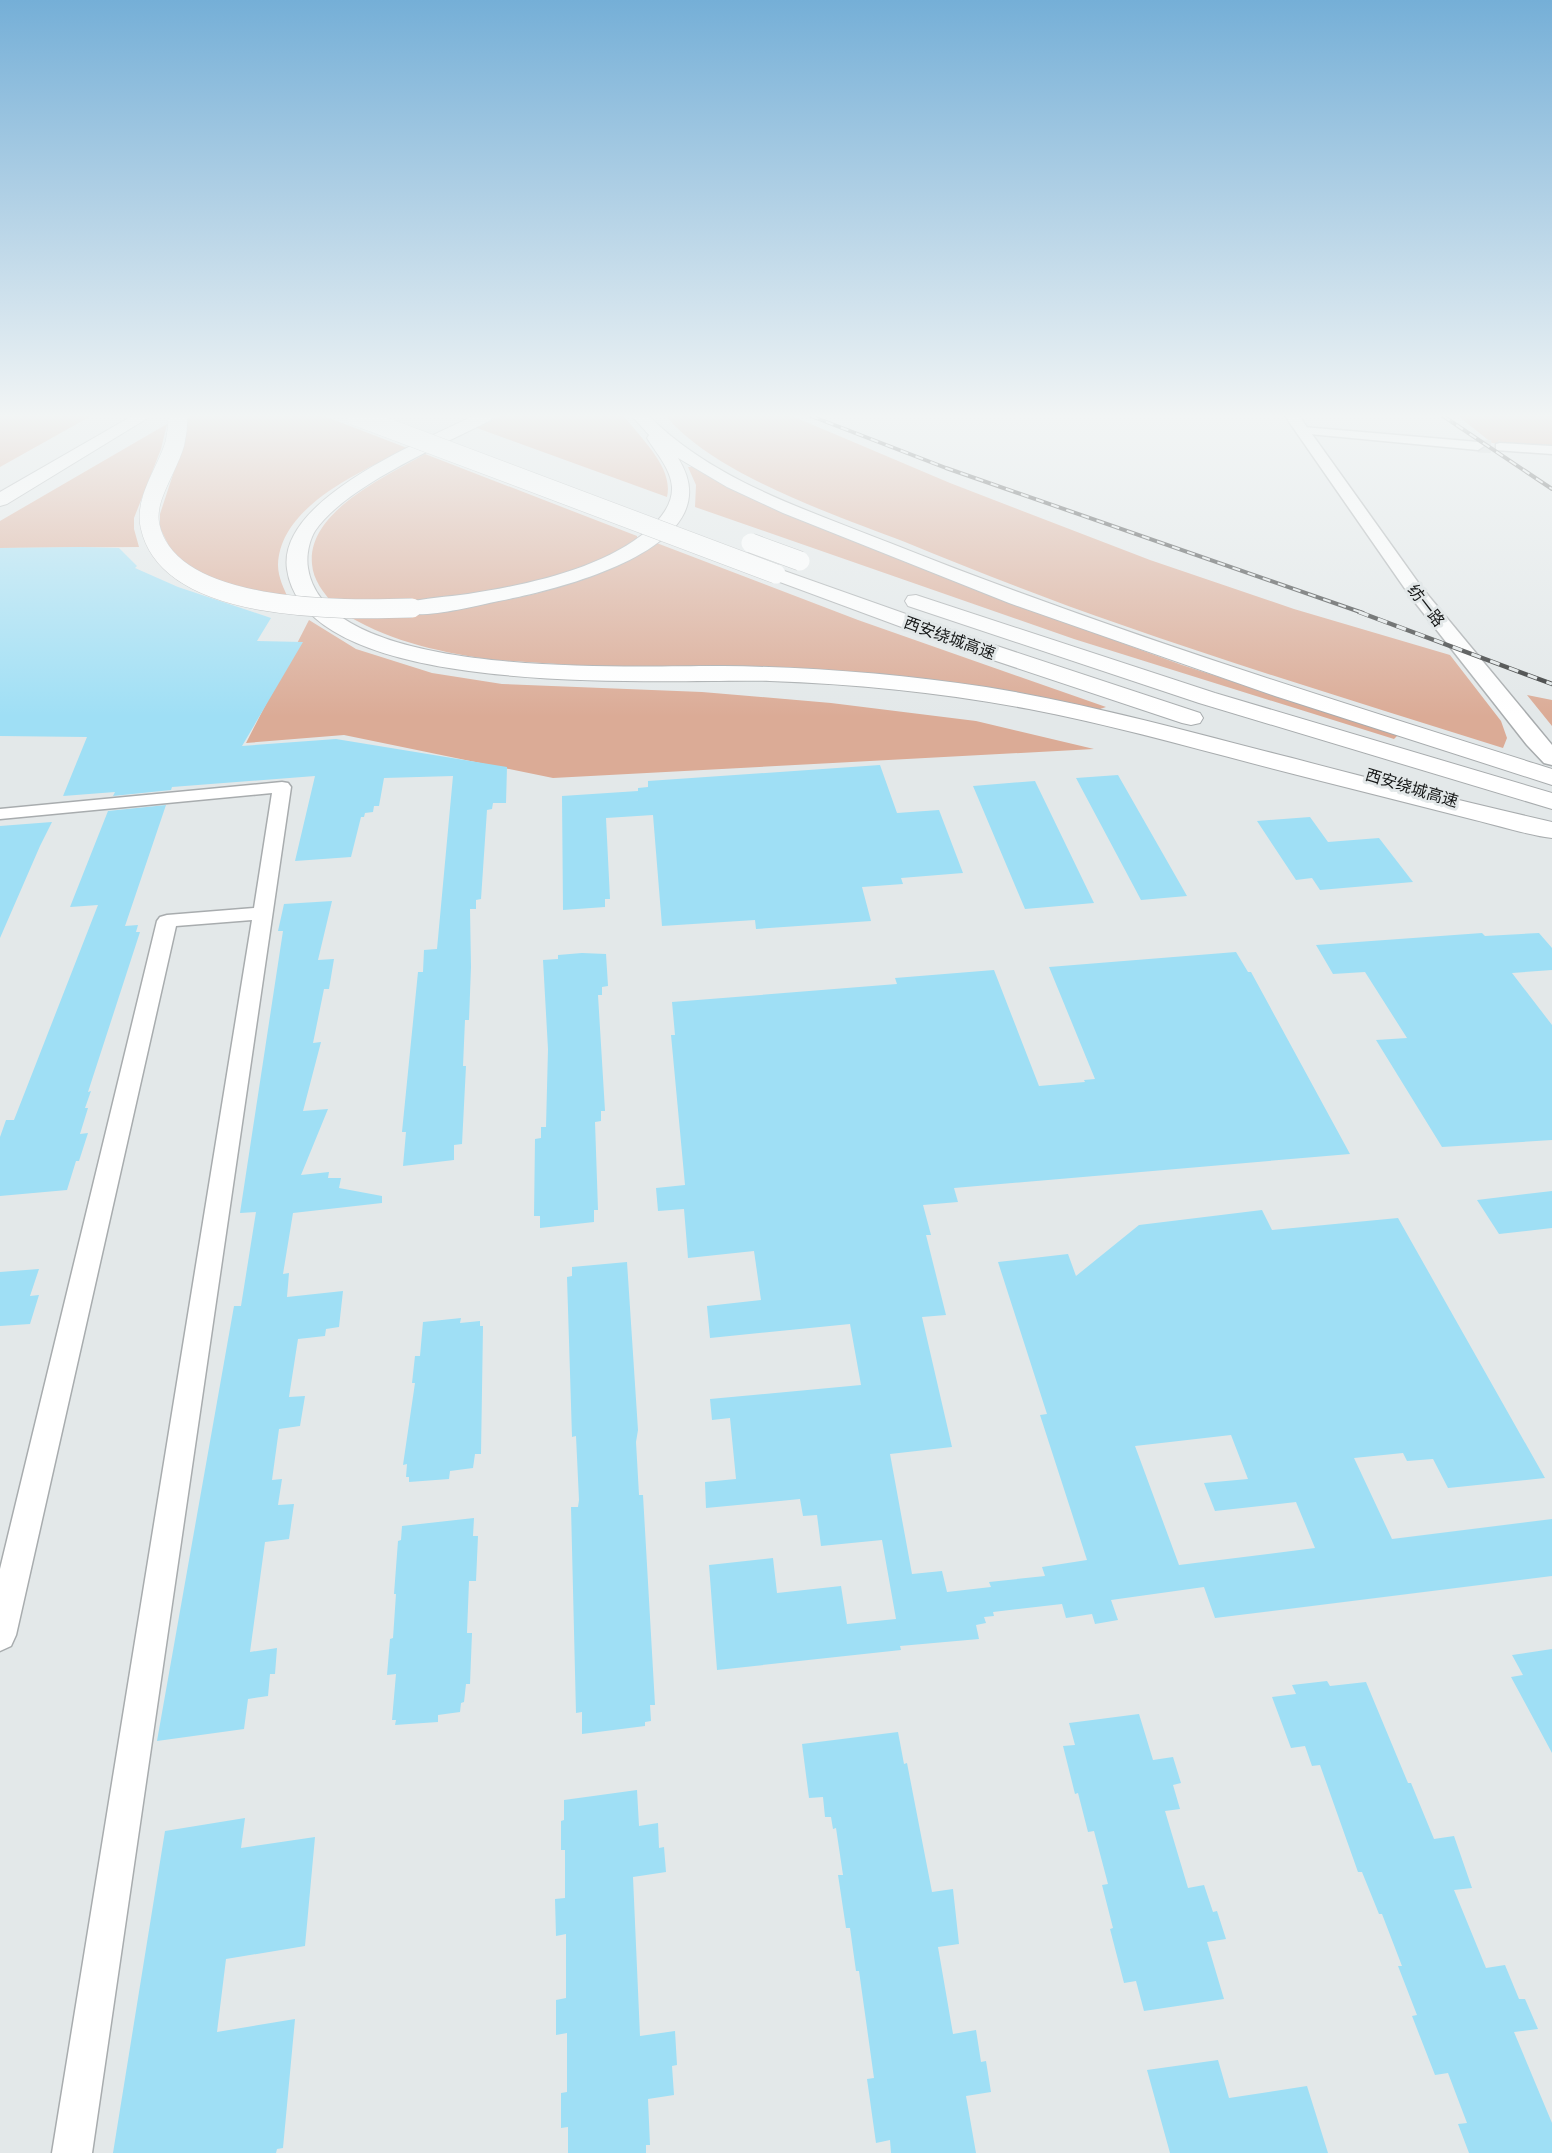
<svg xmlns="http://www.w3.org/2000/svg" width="1552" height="2153" font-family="Lato,'Noto Sans SC',sans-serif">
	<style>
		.green { fill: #dbab96 }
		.building { fill: #9fdff5; fill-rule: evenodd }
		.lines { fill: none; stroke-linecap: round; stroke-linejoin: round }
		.minor-tunnel { stroke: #c4c9ca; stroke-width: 13; stroke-dasharray: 13 7; stroke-linecap: butt }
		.minor-casing { stroke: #a8acae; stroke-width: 3 }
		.tertiary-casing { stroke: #a8acae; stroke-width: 3 }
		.primary-casing { stroke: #a8acae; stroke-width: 2 }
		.motorway-casing { stroke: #a8acae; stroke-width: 2 }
		.minor { fill: #fff; fill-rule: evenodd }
		.tertiary { fill: #fff; fill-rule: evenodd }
		.primary { fill: #fff; fill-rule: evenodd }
		.motorway { fill: #fff; fill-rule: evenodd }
		.rail-far1-casing { stroke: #3c3e3e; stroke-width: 4 }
		.rail-casing { stroke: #3c3e3e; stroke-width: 4.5 }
		.rail-far1 { stroke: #e3e8e9; stroke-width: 2; stroke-dasharray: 8; stroke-linecap: butt }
		.rail { stroke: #e3e8e9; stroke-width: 3; stroke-dasharray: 10; stroke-linecap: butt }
		.motorway-bridge-casing { stroke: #a8acae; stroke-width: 20; stroke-linecap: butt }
		.motorway-bridge { stroke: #fff; stroke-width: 19 }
		.labels { text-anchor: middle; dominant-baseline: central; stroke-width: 6; stroke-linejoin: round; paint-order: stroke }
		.far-street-label { font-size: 16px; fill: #161818; stroke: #e3e8e9 }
	</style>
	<rect width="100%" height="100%" fill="#e3e8e9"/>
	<path class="green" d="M0,416H91L0,467Z
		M186,416H324L407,448C362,472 280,505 278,565C278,577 284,589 289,600L210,579L173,554L160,528V514L183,444Z
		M500,416H624C640,438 674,467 667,497L477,428Z
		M666,416H792L950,483L1150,560L1294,609L1450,655L1501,721L1507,738L1503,748C1376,708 1248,669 1122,625C1049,600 976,571 905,542C834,515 714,474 666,416Z
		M1458,416H1552V445L1492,443Z
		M167,424L161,449L134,518V529L139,547L0,548V521Z
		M425,454L637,536V540L612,555L554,578L455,600L333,604C324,593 313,580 312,564C307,511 387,476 425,454Z
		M688,467H693L809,523L974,589L1182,665L1398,735L1394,739L1074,639L695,507L696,485Z
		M654,542L858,620L1106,707L1097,710L1025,695L495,660C444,653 394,643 348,616C457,609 560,605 654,542Z
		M309,620L356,649L432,673L502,684L702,692L831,703L976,721L1094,749L553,778L344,735L246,743Z
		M1527,695L1552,700V726Z"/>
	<path class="building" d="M82,547L119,548L137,566L135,568L178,587L271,618L257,641L303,642L242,746L336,739L507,767L506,803H493L492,809L487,810L481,899L476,900V909H470L471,967L469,1020H465L463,1066H466L462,1144L454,1145V1160L403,1166L406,1132H402L418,972H423L424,950L437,949L453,776L384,778L379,806H374L373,812L365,813L364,817H361L351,857L295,861L315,776L172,787L171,790L113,796L115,792L63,796L87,737L0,736V548Z
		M880,765L897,813L939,810L963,873L901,878L903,884L862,887L871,921L756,929L755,920L662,926L653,815L606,818L610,899H605V907L563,910L562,796L638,791V788L648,787V781Z
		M1118,775L1187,896L1141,900L1076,778Z
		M1035,781L1094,903L1025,909L973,786Z
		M166,805L125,926L138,925L136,932H140L88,1092L91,1091L85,1108H88L80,1134L88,1133L79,1161H76L67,1190L0,1196V1137L6,1120H14L98,905L70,907L108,811Z
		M1310,817L1328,842L1379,838L1413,882L1320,890L1312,878L1296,880L1257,821Z
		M52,822L40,846L0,938V826Z
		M332,901L318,960L334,959L329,989H324L313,1043L321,1042L303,1111L328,1109L301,1175L329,1172L328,1178H341L339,1188L382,1196V1203L293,1213L283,1274L289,1273L287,1297L343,1291L339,1327L326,1329L325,1336L298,1339L289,1397L305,1396L300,1426L279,1429L272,1480L282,1479L278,1505L294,1504L289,1539L265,1542L250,1652L277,1648L275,1674H270L268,1696L248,1699L244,1729L157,1741L234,1306H241L256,1212L240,1213L283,931H278L284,904Z
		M1482,933L1485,936L1539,933L1552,948V970L1512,973L1552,1025V1140L1442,1147L1376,1040L1407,1038L1365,972L1333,974L1316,945Z
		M1236,952L1248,972H1251L1350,1154L954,1188L958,1202L923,1205L931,1235H926L946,1315L922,1317L952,1447L890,1454L912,1574L942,1571L947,1592L991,1587L989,1582L1045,1576L1042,1567L1087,1560L1040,1415L1047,1414L998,1262L1068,1254L1076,1276L1139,1225L1262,1210L1272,1230L1398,1218L1545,1478L1448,1488L1433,1459L1407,1461L1403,1453L1354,1458L1392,1539L1552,1519V1576L1215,1618L1204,1587L1111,1600L1118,1620L1095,1624L1092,1614L1066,1618L1062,1604L993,1612L994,1616L984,1617L986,1623L976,1625L979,1639L900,1646L901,1650L717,1670L709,1565L773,1558L777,1593L841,1586L847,1624L896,1619L882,1540L821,1546L817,1515L803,1516L800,1499L706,1508L705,1482L736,1479L730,1418L712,1420L710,1399L861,1385L850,1324L710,1338L707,1306L761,1300L754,1251L688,1258L684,1209L658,1211L656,1188L685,1185L671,1035H675L672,1002L897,984L895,978L994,970L1039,1086L1085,1082L1084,1080L1095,1079L1049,967ZM1231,1435L1248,1479L1204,1483L1215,1511L1296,1502L1315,1548L1179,1565L1135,1446Z
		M582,953L606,954L608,986L602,987V995H598L605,1111H601V1121L595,1122L598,1210H594V1222L540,1228V1216H534L535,1139L541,1138V1127H546L548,1049L543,960L558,959V955Z
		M1552,1191V1228L1499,1234L1477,1200Z
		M627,1262L638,1430L636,1442L639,1495H643L655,1705H650L651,1721L645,1722V1726L582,1734V1712L576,1713L571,1507H578L579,1500L576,1436L572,1437L567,1277L572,1276V1267Z
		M39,1269L30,1296L39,1295L30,1324L0,1326V1272Z
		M461,1318L460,1323L480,1321V1326H483L481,1454H475L473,1468L450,1471L449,1479L409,1482V1477H406L407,1464L403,1465L415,1383H412L415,1356H420L423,1322Z
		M474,1518L473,1536H478L476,1581H469L467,1633H472L470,1684H466L464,1702L461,1703L460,1712L438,1715V1722L395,1725L396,1720H392L396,1674L387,1675L390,1639L393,1638L396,1594H394L398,1541L401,1540L402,1526Z
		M1552,1649V1753L1511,1677L1523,1675L1512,1655Z
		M1327,1681L1330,1686L1366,1682L1408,1783H1411L1434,1839L1454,1836L1472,1888L1454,1890L1486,1968L1505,1965L1519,1999H1525L1538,2029L1514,2032L1552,2123V2153H1469L1458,2124L1467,2123L1448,2073L1435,2075L1412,2016L1417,2015L1398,1966H1402L1382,1914H1379L1362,1872H1358L1320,1765L1312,1766L1305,1746L1291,1748L1272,1697L1296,1694L1292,1685Z
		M1139,1714L1153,1760L1173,1757L1181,1783L1173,1785L1180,1809L1165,1811L1188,1888L1204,1885L1213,1912L1217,1911L1226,1939L1207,1942L1224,1999L1144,2011L1136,1981L1124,1983L1110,1929L1113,1928L1102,1885L1108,1884L1094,1831L1088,1832L1078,1793L1075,1794L1063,1746L1075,1745L1069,1723Z
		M898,1732L904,1764L907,1763L932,1892L953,1889L959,1944L938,1947L953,2034L976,2030L981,2062L986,2061L991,2092L966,2096L976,2153H891L890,2140L876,2143L867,2079L874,2078L859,1971H856L850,1928H846L838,1875H843L836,1828L833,1829L831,1817H825L823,1797L809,1798L802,1744Z
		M637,1790L639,1826L658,1823L659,1848L664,1847L666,1872L633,1877L640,2036L675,2031L677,2065L672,2066L674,2095L648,2099L650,2145H646V2153H568V2127L561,2128V2093L567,2092V2033L556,2035V2000L566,1998V1934L556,1936L555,1899L565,1898V1850H561V1821L564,1820V1800Z
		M245,1818L241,1848L315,1837L305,1946L226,1959L217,2032L295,2019L283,2148L277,2149L276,2153H113L165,1831Z
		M1218,2060L1229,2098L1307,2086L1328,2153H1170L1147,2070Z"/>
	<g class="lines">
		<path class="minor-tunnel" d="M1478,446L1500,447"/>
		<g class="minor-casing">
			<path id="minor" d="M1303,427L1478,442L1484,446L1478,450L1299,433L1297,431Z
				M1500,443L1552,446V454L1496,450V444Z
				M282,782L288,783L291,787L92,2153H52L252,920L176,926L16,1635L11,1646L0,1651V1569L157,921L160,917L167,915L254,908L272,793L0,819V809Z"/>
		</g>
		<g class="tertiary-casing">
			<path id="tertiary" d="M1285,416H1299L1422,588L1552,745V765L1544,763L1527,745L1410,596Z"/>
		</g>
		<g class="primary-casing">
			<path id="primary" d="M132,416H151L7,504L0,506V492Z"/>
		</g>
		<g class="motorway-casing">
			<path id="motorway" d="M473,416H493L491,420C444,444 344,487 315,531C309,541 306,556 308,568C325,683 639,665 723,666C811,667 899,674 986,687C1091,704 1193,733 1296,759C1381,782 1467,802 1552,822V838C1527,835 1500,826 1475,820C1424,807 1373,794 1321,781C1224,757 1128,728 1029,709C944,693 856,684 770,681C671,678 306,704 287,569C277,499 423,441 473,416Z
				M632,416H649C712,480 807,510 890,543C1106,629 1329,699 1552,769V785L1275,696L1009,603L783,513L727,487L678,458C736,549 552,591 494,602C470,607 428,618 404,613L401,608L404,603C425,598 447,597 468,594C526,585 603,569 648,530C660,520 673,504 672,487C671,469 656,453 647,438L649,435Z
				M776,568L985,642L1200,713L1203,718L1200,723L1191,725L1182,723L969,652L769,578L766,574L769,570Z
				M916,595L1215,693L1552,793V809L1199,703L908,606L905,601L908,596Z"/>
		</g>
		<use href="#minor" class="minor"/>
		<use href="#tertiary" class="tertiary"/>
		<use href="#primary" class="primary"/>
		<use href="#motorway" class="motorway"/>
		<g class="rail-far1-casing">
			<path id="rail-far1" d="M811,416L946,468L1363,613
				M1443,416L1552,489"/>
		</g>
		<g class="rail-casing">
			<path id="rail" d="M1359,612L1552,684"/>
		</g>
		<use href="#rail-far1" class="rail-far1"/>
		<use href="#rail" class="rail"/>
		<g class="motorway-bridge-casing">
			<path id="motorway-bridge" d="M178,416C178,425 177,434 175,443C168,469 144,498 150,526C169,614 342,610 412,608
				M356,416L776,574
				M751,543L800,561"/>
		</g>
		<use href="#motorway-bridge" class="motorway-bridge"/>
	</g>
	<linearGradient id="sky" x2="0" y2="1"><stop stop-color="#75afd7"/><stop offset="0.58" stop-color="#f2f5f5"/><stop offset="1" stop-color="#f2f5f5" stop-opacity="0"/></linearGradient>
	<rect width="1552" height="717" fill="url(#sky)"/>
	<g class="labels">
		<g class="far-street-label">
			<text transform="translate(1427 605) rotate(52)">纺一路</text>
			<text transform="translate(950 637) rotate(20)">西安绕城高速</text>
			<text transform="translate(1412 787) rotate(17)">西安绕城高速</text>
		</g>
	</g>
</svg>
